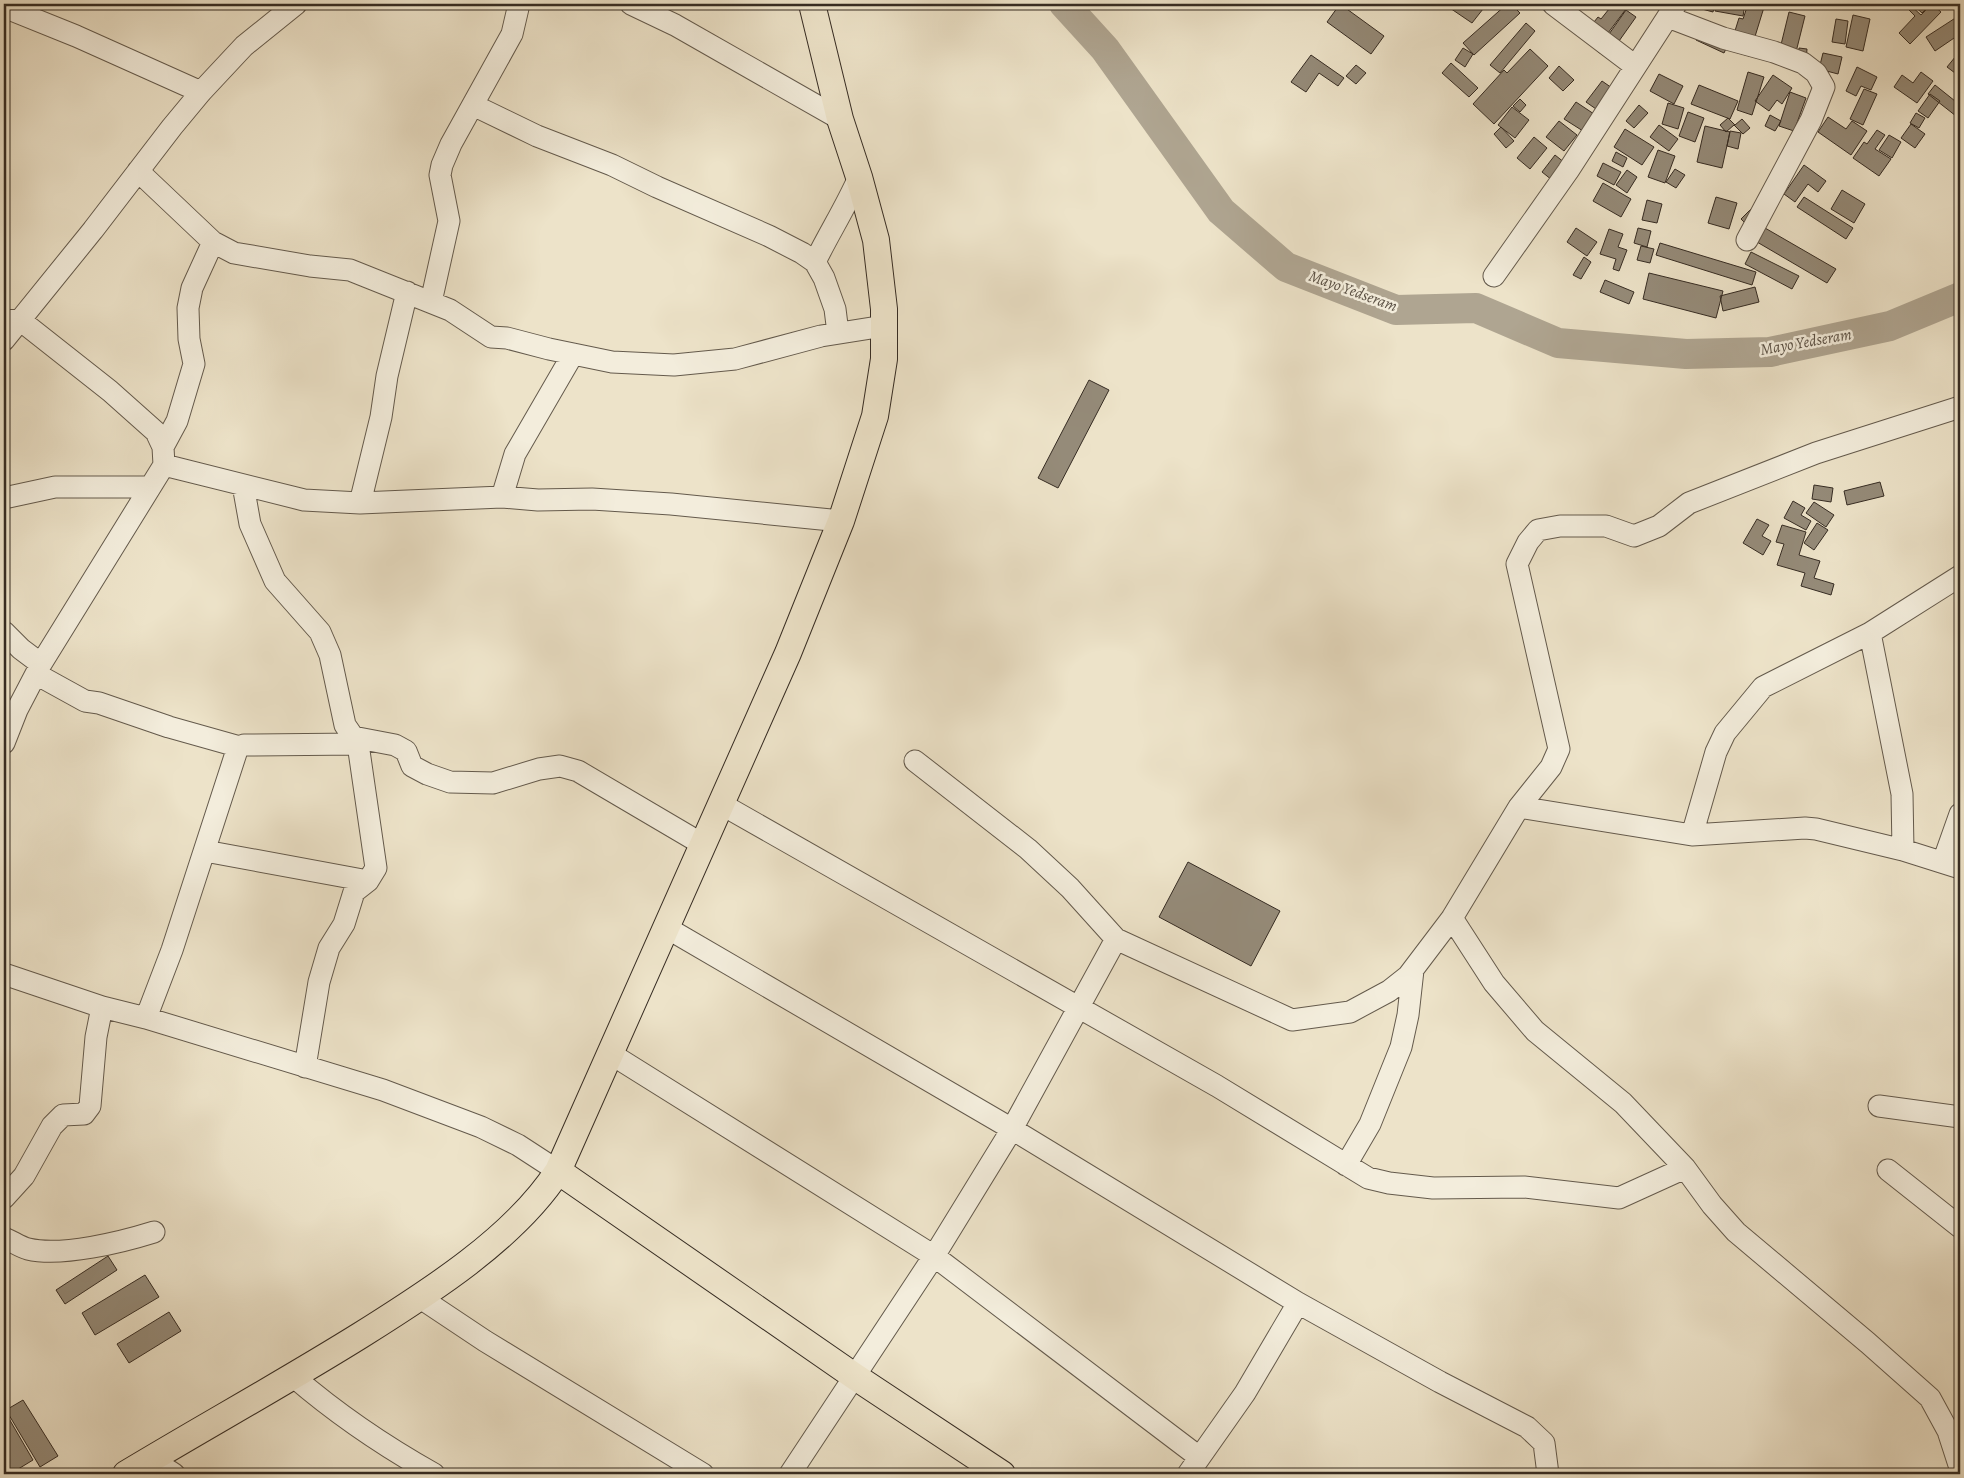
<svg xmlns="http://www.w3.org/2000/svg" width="1964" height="1478" font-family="Alegreya,serif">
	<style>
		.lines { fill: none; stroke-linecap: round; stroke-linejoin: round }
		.river { stroke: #afa591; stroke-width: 30 }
		.building { fill: #958b79; stroke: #362c23 }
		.minor-casing { stroke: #645a4c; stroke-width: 23 }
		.major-casing { stroke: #362c23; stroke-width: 28 }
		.minor { stroke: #f3eddc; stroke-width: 21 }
		.major { stroke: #ede3c9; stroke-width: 26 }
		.labels { text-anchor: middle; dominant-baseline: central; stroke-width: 5; stroke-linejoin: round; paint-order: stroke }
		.water-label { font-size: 16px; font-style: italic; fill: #5a5044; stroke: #f3eddc }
	</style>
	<rect width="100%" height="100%" fill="#ede3c9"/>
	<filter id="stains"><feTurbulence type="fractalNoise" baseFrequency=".004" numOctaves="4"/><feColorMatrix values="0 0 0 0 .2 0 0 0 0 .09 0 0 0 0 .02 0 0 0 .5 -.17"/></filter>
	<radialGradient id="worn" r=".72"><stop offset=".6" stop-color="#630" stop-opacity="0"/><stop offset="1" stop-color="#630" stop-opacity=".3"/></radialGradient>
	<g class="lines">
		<path class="river" d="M1064,4L1105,49L1221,211L1286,267L1396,310L1476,308L1558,343L1686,354L1770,352L1890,326L1960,297"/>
	</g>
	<path class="building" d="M1340,4L1384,36L1371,54L1327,22Z
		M1444,4H1475L1483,9L1472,23Z
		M1507,4H1511L1520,13L1474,55L1463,43Z
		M1613,4H1619L1626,9L1608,33L1594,22L1598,17L1601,19Z
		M1704,4H1715L1713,12L1702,9Z
		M1717,4H1745L1743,16L1715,11Z
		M1748,4H1765L1749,56L1729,50L1739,18L1743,19Z
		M1912,4H1931L1922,13Z
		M1932,4L1941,12L1910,44L1899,33L1915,16L1907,8L1910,5L1921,15Z
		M1945,4H1960V7L1946,6Z
		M1626,10L1636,17L1607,58L1597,51Z
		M1789,12L1805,16L1793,64L1777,61Z
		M1853,15L1870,19L1863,51L1846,47Z
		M1960,15V34L1935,51L1926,37Z
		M1836,19L1848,21L1845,44L1832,42Z
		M1526,23L1535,31L1500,73L1490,65Z
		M1702,27L1730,40L1724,53L1696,40Z
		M1463,48L1473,54L1465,67L1455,60Z
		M1799,48L1807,49L1806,62L1798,61Z
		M1530,49L1548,66L1494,124L1473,104L1504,70L1507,73Z
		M1960,51V74L1959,76L1947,67Z
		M1823,53L1842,57L1838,74L1819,69Z
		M1311,55L1344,78L1338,86L1319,73L1306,92L1291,82Z
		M1451,63L1478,88L1469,97L1442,73Z
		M1356,65L1366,73L1356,84L1346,76Z
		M1559,66L1574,80L1563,91L1549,78Z
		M1857,67L1877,77L1871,90L1861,86L1856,96L1846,91Z
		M1748,72L1764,77L1752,115L1737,110Z
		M1921,72L1933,81L1917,103L1894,87L1902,75L1913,83Z
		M1659,74L1683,86L1674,104L1650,91Z
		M1773,75L1792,88L1782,104L1777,100L1769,111L1755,101Z
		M1602,81L1612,88L1596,109L1586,102Z
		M1699,85L1738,101L1730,119L1691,104Z
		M1935,85L1960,105V111L1956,116L1928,94Z
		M1864,89L1877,94L1863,125L1850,119Z
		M1790,92L1806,98L1794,131L1779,126Z
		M1930,94L1940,101L1928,118L1918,111Z
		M1520,99L1526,105L1520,112L1513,106Z
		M1576,102L1594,114L1583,131L1564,119Z
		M1668,103L1684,108L1678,129L1662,124Z
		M1639,105L1648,113L1634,128L1626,121Z
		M1512,107L1529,120L1515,138L1498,125Z
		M1688,112L1704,118L1695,142L1679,136Z
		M1916,113L1925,118L1919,128L1910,123Z
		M1770,115L1781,121L1775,131L1765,126Z
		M1828,117L1846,129L1852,121L1867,131L1851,155L1818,132Z
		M1728,118L1735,125L1742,119L1750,128L1743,134L1734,125L1726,132L1720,125Z
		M1559,121L1577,135L1564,151L1546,137Z
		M1911,124L1925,134L1915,148L1901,138Z
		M1659,125L1678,139L1669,151L1650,137Z
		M1705,126L1730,132L1722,168L1697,162Z
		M1501,127L1514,141L1506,148L1494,134Z
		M1625,129L1654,147L1642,165L1614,147Z
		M1877,130L1885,135L1875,149L1891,159L1879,176L1853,158L1864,142L1867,144Z
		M1730,131L1741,133L1738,149L1727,146Z
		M1889,135L1901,142L1892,158L1879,150Z
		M1534,137L1547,148L1530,169L1517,158Z
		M1658,150L1675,156L1665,183L1648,177Z
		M1616,152L1627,158L1623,167L1612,161Z
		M1555,155L1565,163L1552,180L1542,172Z
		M1603,163L1621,172L1614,185L1597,176Z
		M1804,165L1826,181L1818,192L1808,184L1795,202L1784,194Z
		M1675,169L1685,175L1676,188L1666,182Z
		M1627,170L1637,177L1627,193L1616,185Z
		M1603,183L1631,199L1621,217L1593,201Z
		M1842,190L1865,204L1854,223L1831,209Z
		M1716,197L1737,203L1729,229L1708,223Z
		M1804,197L1853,228L1846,239L1797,207Z
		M1647,200L1662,204L1657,223L1642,220Z
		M1753,207L1748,226L1741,219Z
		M1576,228L1597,242L1587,256L1567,242Z
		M1638,228L1651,231L1647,247L1634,243Z
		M1765,228L1836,269L1827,283L1757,242Z
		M1609,229L1623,234L1618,247L1627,250L1619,271L1613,269L1616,259L1600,254Z
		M1660,243L1756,272L1752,285L1656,255Z
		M1641,246L1654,249L1650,263L1637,260Z
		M1751,252L1799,276L1792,289L1745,264Z
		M1584,257L1591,262L1581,279L1573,275Z
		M1649,273L1723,291L1716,318L1643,299Z
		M1605,280L1634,292L1629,304L1600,292Z
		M1755,287L1759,302L1723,311L1720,296Z
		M1089,380L1109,390L1058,488L1038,478Z
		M1880,482L1884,496L1847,505L1844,491Z
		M1814,485L1833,488L1831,502L1812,499Z
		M1793,501L1805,508L1801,515L1811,521L1806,530L1784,518Z
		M1814,502L1834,515L1826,527L1806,513Z
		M1757,519L1769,525L1762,536L1771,541L1763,555L1743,543Z
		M1817,523L1828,530L1814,550L1804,543Z
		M1782,525L1806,532L1799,555L1820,561L1814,578L1834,584L1831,595L1801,586L1805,573L1777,565L1784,544L1776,542Z
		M1188,862L1280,911L1251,966L1159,917Z
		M108,1256L117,1270L65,1304L56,1290Z
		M145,1275L159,1297L95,1335L82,1313Z
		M169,1312L181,1331L129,1363L117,1344Z
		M23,1400L58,1456L40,1467L6,1410Z
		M4,1410L33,1460L10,1474L4,1463Z"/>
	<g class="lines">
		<g class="minor-casing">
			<path id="minor" d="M631,4L675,25L840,119
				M1553,4L1635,66
				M4,7L76,36L201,92
				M1668,17L1723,38L1774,52L1803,63L1816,73L1824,87L1811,120L1747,240
				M473,105L537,136L612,165L657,187L769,236L802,253L815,262L824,278L835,309L838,333
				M138,171L213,242L234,253L310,266L350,270L450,310L491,337L507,338L549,349L612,362L674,365L735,359L821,336L884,326
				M815,262C829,233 846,207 859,177
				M1494,276L1568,171L1676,4
				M431,302L449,221L440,175L442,165L451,144L512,34L519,4
				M4,321L20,320L110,391L156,432L163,447L164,465L41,664L17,710L4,743
				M4,340L93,230L172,127L201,92L244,46L296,4
				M163,447L177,421L194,364L189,339L188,308L192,288L213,242
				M164,465L304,500L360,503L502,497L538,500L592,499L671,504L841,521
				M243,485L250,524L275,581L320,632L330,655L345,725L358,744L376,868L368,881L354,892L344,924L329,948L319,982L305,1067
				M502,497L515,454L573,354
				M4,498L55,487H150
				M360,503L381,417L387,376L407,292
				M4,632L21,649L41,664
				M1870,633L1902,794L1903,850
				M36,674L85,701L99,703L169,727L240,747L244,745L358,744
				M353,737L395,745L406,751L412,766L427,774L450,782L493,783L539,769L560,766L578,771L702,844
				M915,761L1028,849L1070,888L1116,939L1292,1020L1350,1012L1389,991L1408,976L1452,918L1519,807L1551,767L1559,749L1517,564L1528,542L1538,530L1560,526H1606L1634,536L1659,526L1689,503L1816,453L1960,407
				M721,804L1217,1086L1368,1178L1389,1183L1433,1188L1524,1187L1619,1198L1685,1168
				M1519,807L1692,835L1805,828L1816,829L1903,850L1960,868
				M1692,835L1716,752L1725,733L1763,687L1870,633L1960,576
				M205,851L368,881
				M1943,862L1960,814
				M1452,918L1494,983L1535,1031L1623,1103L1685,1168L1712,1205L1736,1232L1868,1343L1930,1398L1948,1431L1960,1468
				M667,928L1012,1129L1298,1303L1440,1382L1527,1427L1544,1443L1548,1474
				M4,974L102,1007L146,1018L383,1090L481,1127L518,1145L558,1171
				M146,1018L172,950L237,750L240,747
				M611,1054L934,1256L1199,1457
				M1879,1106L1960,1117
				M1346,1165L1370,1124L1401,1047L1408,1015L1413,970
				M1888,1170L1960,1227
				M4,1198L24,1176L52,1126L63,1115L84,1114L90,1106L96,1037L102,1007
				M4,1238C12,1241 20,1247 28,1249C62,1257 122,1242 154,1232
				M419,1297L485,1341L703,1474
				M294,1377C337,1414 384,1446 434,1474
				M151,1459L174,1474
				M790,1474L934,1256L1012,1129L1116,939
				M1188,1474L1245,1393L1298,1303"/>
		</g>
		<g class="major-casing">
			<path id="major" d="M558,1171L854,1376L1002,1474
				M126,1474C204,1427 284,1383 361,1335C428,1293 515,1238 558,1171L788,653L841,521L875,416L884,359V309L876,240L859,177L840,119L812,4"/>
		</g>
		<use href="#minor" class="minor"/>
		<use href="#major" class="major"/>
	</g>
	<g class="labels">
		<g class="water-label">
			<text transform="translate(1353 291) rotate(20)">Mayo Yedseram</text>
			<text transform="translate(1806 342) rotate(-10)">Mayo Yedseram</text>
		</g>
	</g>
	<rect width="1964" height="1478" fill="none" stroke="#ede3c9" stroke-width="20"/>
	<rect x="5" y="5" width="1954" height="1468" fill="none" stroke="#362c23" stroke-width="2.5"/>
	<rect x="10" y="10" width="1944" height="1458" fill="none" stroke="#362c23"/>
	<rect width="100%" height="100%" filter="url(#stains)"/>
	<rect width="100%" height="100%" fill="url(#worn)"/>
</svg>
